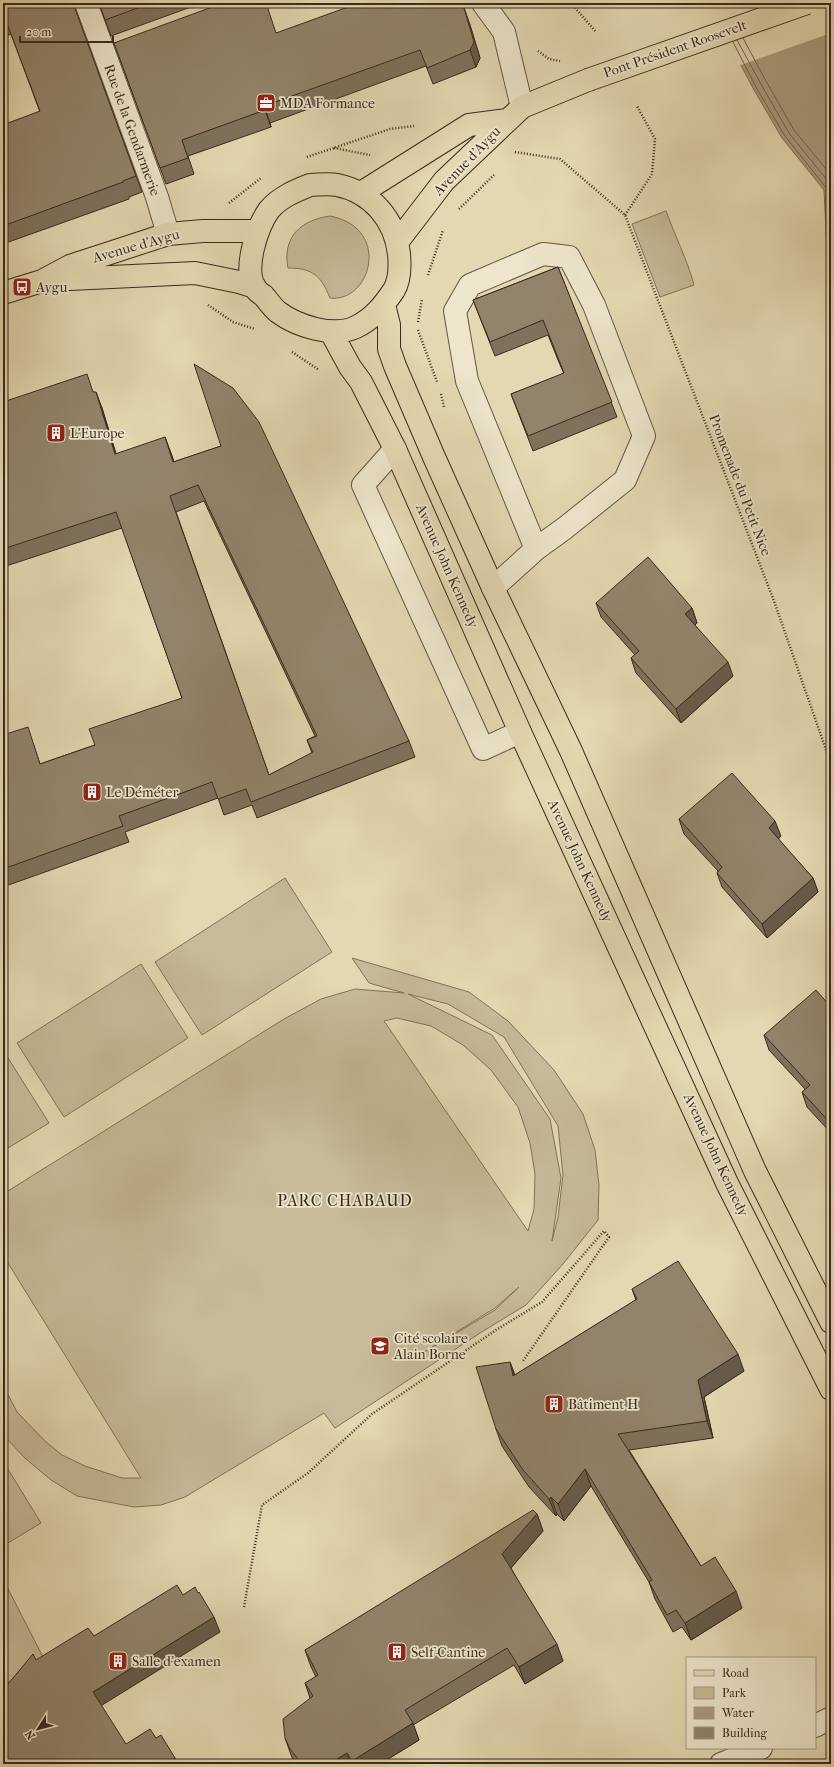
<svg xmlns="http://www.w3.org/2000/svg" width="834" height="1767" font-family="'IM FELL French Canon',serif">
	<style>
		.green { fill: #c6ba98; stroke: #80725c; fill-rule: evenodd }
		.water { fill: #aa9c7f; stroke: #7d6e59 }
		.pier { fill: #e3d8b1 }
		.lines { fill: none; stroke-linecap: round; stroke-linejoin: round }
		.shore { stroke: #72624f; stroke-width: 1 }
		.minor-casing { stroke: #645544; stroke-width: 24 }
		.major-casing { stroke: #3a291f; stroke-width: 24 }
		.path { stroke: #3a291f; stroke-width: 2.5; stroke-dasharray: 1 2; stroke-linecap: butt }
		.minor { stroke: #ede6cc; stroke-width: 22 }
		.major { stroke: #e3d8b1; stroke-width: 22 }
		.major-bridge-casing { stroke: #3a291f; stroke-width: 24; stroke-linecap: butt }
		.major-bridge { stroke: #e3d8b1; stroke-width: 22 }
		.wall { fill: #7e725c; stroke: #3a291f; fill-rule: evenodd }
		.shaded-wall { fill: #665c4b; stroke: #3a291f }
		.building { fill: #92846b; stroke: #3a291f; fill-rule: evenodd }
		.labels { text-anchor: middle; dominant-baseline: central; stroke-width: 3.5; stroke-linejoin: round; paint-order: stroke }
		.street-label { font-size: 14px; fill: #3a291f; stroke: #ede6cc }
		.poi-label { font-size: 14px; fill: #3a291f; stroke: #ede6cc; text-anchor: start }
		.quarter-label { font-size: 16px; letter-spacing: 1px; fill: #3a291f; stroke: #ede6cc }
	</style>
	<rect width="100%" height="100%" fill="#e3d8b1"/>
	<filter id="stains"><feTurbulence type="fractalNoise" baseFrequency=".005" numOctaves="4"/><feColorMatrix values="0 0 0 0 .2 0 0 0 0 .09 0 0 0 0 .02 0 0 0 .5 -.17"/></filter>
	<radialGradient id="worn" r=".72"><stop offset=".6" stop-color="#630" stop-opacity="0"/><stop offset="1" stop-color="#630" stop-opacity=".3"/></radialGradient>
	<path class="green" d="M666,211C675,236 687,259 694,285L660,297L632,224Z
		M330,216C392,228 371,303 330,298C321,276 313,268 288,268C282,237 301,220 330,216Z
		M285,878L332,952L202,1035L155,962Z
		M352,958L469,992L508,1021L554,1070L583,1114L595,1150L599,1185L598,1220L563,1264L526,1305L480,1333L335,1428L324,1413L185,1497L161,1505L134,1507L77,1496L51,1480L26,1459L3,1435V1385L17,1412L45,1441L62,1455L85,1466L122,1478H141L3,1255V1194L284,1019L321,999L355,989L404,993L369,983ZM408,994L448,1004L504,1037L558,1126L563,1175L558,1217L552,1241L561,1178L550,1119L492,1035ZM397,1018L431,1026L463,1045L491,1070L518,1107L530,1143L535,1174L534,1209L528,1231L384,1021ZM519,1287L495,1310L421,1354L495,1308Z
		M141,964L188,1038L64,1117L17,1043Z
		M3,1050L49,1123L3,1151Z
		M3,1461L41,1523L3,1546Z
		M3,1579L44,1659L8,1683L3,1692Z"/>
	<path class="water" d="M708,3H831V265L827,252L824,190L782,138L754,90Z"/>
	<path class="pier" d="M715,3H831V33L738,66L707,6Z"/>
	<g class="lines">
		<path class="shore" d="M743,38L767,83L794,130L831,175
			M737,40L762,86L789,133L831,185
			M733,42L757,89L785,136L827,189L831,247"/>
		<g class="minor-casing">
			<path id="minor" d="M86,3L157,197L168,234
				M483,3L504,32L522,107
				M395,449L363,485L483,749L520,732
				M493,588L536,549L565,528L625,480L644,436L594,305L569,257L543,254L470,285L455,311L467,381L536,549
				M815,1726L831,1718
				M721,1764L761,1748"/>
		</g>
		<g class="major-casing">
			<path id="major" d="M310,185C318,185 329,183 337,185C372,192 395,220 399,254C400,265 400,280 394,290C384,305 373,319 356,327C333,338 297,326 278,312C273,308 268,301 264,296C261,294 257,291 255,288C243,269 257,227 269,210C280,197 295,191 310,185Z
				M361,193L469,125L507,120
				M398,241L444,181L522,107L588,80
				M49,280L195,273L239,282L255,287
				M3,293L42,281L70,266L168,234L203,231H258
				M384,305L389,325V349L395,366L434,457L493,588L571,751L755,1171L831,1322
				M331,332L350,367L361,382L395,449L520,732L727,1183L831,1389"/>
		</g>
		<path class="path" d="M571,3L596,32
			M538,51L549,59L560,61
			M334,148L370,155
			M515,152L560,159L625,215L774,601L831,764
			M307,157L390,129L414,126
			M229,203L261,178
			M459,209L494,175
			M625,215L652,174L655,139L637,106
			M428,275L443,230
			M208,305L233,322L255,329
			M418,322L422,299
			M418,330L437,382
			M292,352L319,370
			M441,394L444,407
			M244,1607L262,1505L308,1473L372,1414L496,1330L542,1302L604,1231L609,1237L523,1361"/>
		<use href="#minor" class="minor"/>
		<use href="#major" class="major"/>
		<g class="major-bridge-casing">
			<path id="major-bridge" d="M588,80L807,3"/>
		</g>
		<use href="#major-bridge" class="major-bridge"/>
	</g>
	<path class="wall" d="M3,3H74V7L142,192L129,197V199L3,244V125L40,112L11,34L3,37Z
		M99,3H202L111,36Z
		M464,8L470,25L480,58L476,67L433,84L426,66L270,123L271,127L188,156L194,174L166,184L114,43L277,33Z
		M558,267L617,417L533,451L511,394L564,374L558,360L548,335L495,356L473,300Z
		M94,392L102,408L116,454L171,453L174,462L221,446L409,741L415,757L257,818L252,805L224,815L218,798L125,832L129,842L3,887V735L33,743L40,764L95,745L182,698L122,528L3,567V402ZM204,501L315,736L307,740L312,753L269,775L176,512Z
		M596,603L692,608L697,623L695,625L733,676L681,723L636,673L631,658L635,655L601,617Z
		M679,819L781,836L778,839L813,878L818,892L767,938L722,887L717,873L718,871L684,834Z
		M831,1007V1133L807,1107L802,1092L805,1089L769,1050L764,1035Z
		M632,1289L744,1371L704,1397L713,1438L629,1450L701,1566L742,1608L691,1640L682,1627L673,1632L655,1599L649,1582L591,1486L564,1521L557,1514L556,1516L529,1487L502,1446L496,1429L510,1362L515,1375L636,1300Z
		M537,1514L543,1531L511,1568L563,1661L525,1684L514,1665L413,1725L419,1740L380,1764H295L291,1755L285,1738L310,1698L305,1683L316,1677L311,1667L305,1650Z"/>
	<path class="shaded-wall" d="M464,8L470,25L480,58L476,67L470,50Z
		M264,106L270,123L271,127L265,110Z
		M96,392L102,408L121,470L115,454Z
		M165,437L171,453L179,478L173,462Z
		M692,608L697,623L691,628L685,614Z
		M728,662L733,676L681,723L676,709Z
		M775,821L781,836L775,843L769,828Z
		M813,878L818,892L767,938L762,924Z
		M738,1354L744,1371L704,1397L713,1438L707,1421L698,1380Z
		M510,1362L516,1379L513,1376Z
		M585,1469L591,1486L564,1521L558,1504Z
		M551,1497L557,1514L556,1516L549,1499Z
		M537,1514L543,1531L508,1571L502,1554Z
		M736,1591L742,1608L691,1640L685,1623Z
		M214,1617L220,1632L99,1707L93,1692Z
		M557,1644L563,1661L525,1684L519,1667Z
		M413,1723L419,1740L380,1764H353L352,1761Z
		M347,1753L351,1764H329Z
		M175,1758L177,1764H169L168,1763Z"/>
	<path class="building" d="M3,3H73L136,176L123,181V182L3,226V125L40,111L5,18H3Z
		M99,3H151L105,20Z
		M223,3H266L276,33L359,3H456L464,8L474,42L470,50L427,68L420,50L264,106L265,110L182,140L188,158L160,168L114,43Z
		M558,267L612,402L528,436L511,394L564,373L553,345L543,320L490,342L473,300Z
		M194,364L233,388L259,422L409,741L251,802L246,789L218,799L212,782L119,816L123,826L3,869V735L28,727L40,764L95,745L89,729L182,698L116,512L3,549V402L87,374L93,392H96L115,454L165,437L173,462L221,446ZM198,485L317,736L307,740L313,752L269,775L170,496Z
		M648,557L692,608L685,614L728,662L676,709L631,658L639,651L596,603Z
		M732,773L775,821L769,828L813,878L762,924L717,873L722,867L679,819Z
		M816,990L831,1007V1124L802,1092L810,1085L764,1035Z
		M678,1261L738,1354L698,1380L707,1421L618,1434L701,1566L715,1557L736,1591L685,1623L676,1610L667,1615L649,1582L652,1580L585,1469L558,1504L551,1497L549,1499L523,1470L496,1429L476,1367L510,1362L513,1376L637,1299L632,1289Z
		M533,1510L537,1514L502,1554L557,1644L519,1667L507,1648L405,1710L413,1723L352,1761L347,1753L329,1764H302L290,1749L285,1738L283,1719L313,1696L305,1683L318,1675L305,1650Z
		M177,1585L183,1595L195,1587L198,1593L199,1592L214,1617L93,1692L126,1744L150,1729L156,1738L161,1735L175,1758L168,1763L169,1764H3V1690L33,1654L36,1660L88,1628L94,1636Z"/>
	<defs>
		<g id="office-square" transform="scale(1)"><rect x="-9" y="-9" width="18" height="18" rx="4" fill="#8f2418" stroke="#ede6cc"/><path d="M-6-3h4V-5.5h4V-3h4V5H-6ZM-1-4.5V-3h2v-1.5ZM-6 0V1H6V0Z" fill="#fff"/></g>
		<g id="bus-square" transform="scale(1)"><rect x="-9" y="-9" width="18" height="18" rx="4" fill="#8f2418" stroke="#ede6cc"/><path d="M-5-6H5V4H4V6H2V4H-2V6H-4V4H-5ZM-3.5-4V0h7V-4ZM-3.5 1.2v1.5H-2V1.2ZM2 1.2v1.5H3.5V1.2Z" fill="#fff"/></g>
		<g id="building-square" transform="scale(1)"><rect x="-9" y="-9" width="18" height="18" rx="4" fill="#8f2418" stroke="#ede6cc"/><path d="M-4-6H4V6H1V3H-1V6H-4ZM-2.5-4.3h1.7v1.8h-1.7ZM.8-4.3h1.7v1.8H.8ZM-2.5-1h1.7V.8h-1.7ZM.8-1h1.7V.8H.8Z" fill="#fff"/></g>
		<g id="school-square" transform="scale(1)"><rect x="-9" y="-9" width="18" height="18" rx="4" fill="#8f2418" stroke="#ede6cc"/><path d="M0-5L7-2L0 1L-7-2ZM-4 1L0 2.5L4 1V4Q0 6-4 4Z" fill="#fff"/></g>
	</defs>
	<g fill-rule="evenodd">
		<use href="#office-square" x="266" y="103"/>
		<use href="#bus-square" x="22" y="287"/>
		<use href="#building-square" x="56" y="433"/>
		<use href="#building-square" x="92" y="792"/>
		<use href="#school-square" x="380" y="1346"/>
		<use href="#building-square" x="554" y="1404"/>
		<use href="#building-square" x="397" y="1652"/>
		<use href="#building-square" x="118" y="1661"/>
	</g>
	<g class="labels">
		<g class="street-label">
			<text transform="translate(675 49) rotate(-19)">Pont Président Roosevelt</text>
			<text transform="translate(132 130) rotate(70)">Rue de la Gendarmerie</text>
			<text transform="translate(467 161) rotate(-46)">Avenue d'Aygu</text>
			<text transform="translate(136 246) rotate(-16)">Avenue d'Aygu</text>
			<text transform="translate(740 485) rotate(69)">Promenade du Petit Nice</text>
			<text transform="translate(447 566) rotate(66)">Avenue John Kennedy</text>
			<text transform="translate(580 861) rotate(65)">Avenue John Kennedy</text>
			<text transform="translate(716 1155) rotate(65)">Avenue John Kennedy</text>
		</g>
		<g class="poi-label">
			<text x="280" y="103">MDA Formance</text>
			<text x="36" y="287">Aygu</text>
			<text x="70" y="433">L'Europe</text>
			<text x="106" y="792">Le Déméter</text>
			<text x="394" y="1338">Cité scolaire<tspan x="394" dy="16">Alain Borne</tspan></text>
			<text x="568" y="1404">Bâtiment H</text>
			<text x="411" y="1652">Self-Cantine</text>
			<text x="132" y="1661">Salle d'examen</text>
		</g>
		<g class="quarter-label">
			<text x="345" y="1200">PARC CHABAUD</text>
		</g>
	</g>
	<rect width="834" height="1767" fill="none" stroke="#e3d8b1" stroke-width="16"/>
	<rect x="4" y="4" width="826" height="1759" fill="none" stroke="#3a291f" stroke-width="2"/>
	<rect x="8" y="8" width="818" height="1751" fill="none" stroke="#3a291f"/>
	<rect x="686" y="1657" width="130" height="92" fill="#ede6cc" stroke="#a59a87"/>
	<rect x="694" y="1670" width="20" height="6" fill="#e3d8b1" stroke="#a59a87"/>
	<text x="722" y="1677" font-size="12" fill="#3a291f">Road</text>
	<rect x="694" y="1687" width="20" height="12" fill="#c6ba98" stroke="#a59a87"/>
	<text x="722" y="1697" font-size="12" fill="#3a291f">Park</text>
	<rect x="694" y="1707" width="20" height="12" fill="#aa9c7f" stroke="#a59a87"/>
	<text x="722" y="1717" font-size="12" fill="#3a291f">Water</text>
	<rect x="694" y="1727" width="20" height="12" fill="#92846b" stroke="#a59a87"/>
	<text x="722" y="1737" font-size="12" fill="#3a291f">Building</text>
	<g transform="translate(38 1729) rotate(234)" stroke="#ede6cc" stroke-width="3" paint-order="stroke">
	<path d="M0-3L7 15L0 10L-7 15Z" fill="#3a291f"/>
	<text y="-6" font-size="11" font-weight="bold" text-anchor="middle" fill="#3a291f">N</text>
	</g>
	<path d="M20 36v6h93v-6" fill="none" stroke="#3a291f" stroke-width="2"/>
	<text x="26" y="36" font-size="12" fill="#3a291f" stroke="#ede6cc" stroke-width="3" paint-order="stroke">20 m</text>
	<rect width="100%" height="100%" filter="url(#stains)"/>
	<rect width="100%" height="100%" fill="url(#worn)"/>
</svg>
